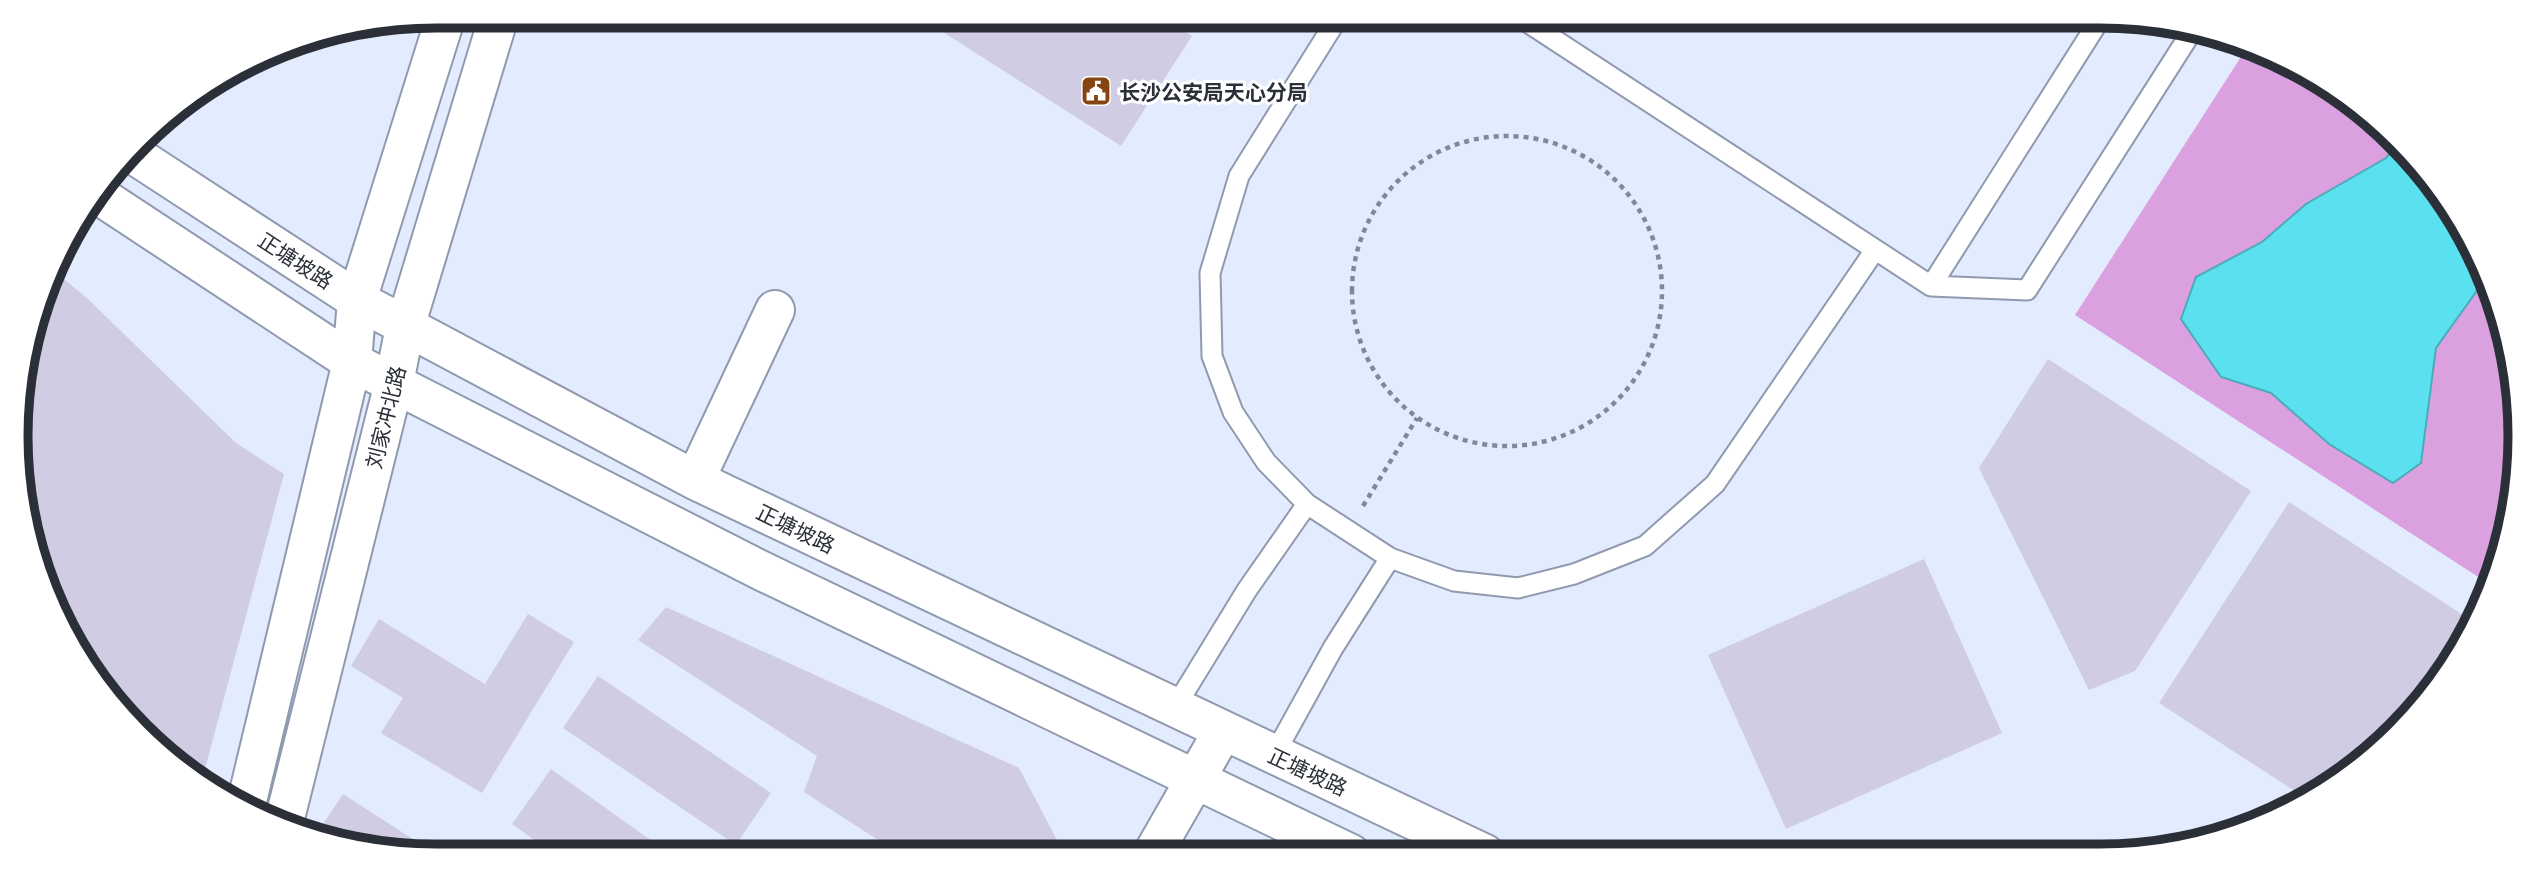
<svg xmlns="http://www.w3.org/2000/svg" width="2536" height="872" font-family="Lato,'Noto Sans SC',sans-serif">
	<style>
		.green { fill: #dba0e0 }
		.water { fill: #5ae0ef; stroke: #4cabb8; stroke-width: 2 }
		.building { fill: #d0cce4 }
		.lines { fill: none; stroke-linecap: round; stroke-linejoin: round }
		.lane-casing { stroke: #909aaf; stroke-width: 23 }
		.street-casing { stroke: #909aaf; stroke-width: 42 }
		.secondary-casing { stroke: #909aaf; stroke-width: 42 }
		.path { stroke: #828896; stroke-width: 4.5; stroke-dasharray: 5 5; stroke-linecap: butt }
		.lane { stroke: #fff; stroke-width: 19 }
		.street { stroke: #fff; stroke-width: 38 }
		.secondary { stroke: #fff; stroke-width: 38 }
		.labels { text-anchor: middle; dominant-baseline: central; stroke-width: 6; stroke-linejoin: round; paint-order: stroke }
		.poi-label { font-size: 21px; font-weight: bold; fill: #2b2f38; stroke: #fff; text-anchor: start }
		.street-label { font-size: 21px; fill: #2b2f38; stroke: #fff }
		.rim { fill: none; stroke: #2b2f38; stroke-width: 9 }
	</style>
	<rect width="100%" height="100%" fill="#e3ecfe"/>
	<path class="green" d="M2246,49L2356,102L2464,226L2517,381L2506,544L2489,584L2075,315Z"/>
	<path class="water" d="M2395,147L2464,226L2481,275L2476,292L2436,348L2421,463L2393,483L2329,444L2271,393L2221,377L2181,319L2196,277L2262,242L2306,204L2386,158Z"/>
	<path class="building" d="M918,16H1160L1192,36L1121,146Z
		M53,270L88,299L236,443L284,474L201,784L87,670L30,544L19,382Z
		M2048,359L2251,491L2135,671L2089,690L1979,468Z
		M2289,502L2474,622L2464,646L2377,752L2307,799L2159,703Z
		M1924,559L2002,733L1786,829L1708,655Z
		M666,607L1019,768L1065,855H901L804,792L817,756L638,640Z
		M528,614L574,642L482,793L381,733L403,698L351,666L379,619L485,684Z
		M598,676L771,793L736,845L563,728Z
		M551,769L673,856H557L512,824Z
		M343,794L439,856L328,842L315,836Z"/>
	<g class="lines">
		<g class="lane-casing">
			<path id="lane" d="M1339,16L1239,176L1210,273L1212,356L1233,412L1266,462L1307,504L1390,558L1454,581L1518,588L1574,574L1645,546L1715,484L1875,250
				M1518,16L1931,286L2027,290L2194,28
				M1931,286L2102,16
				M1174,709L1247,590L1307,504
				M1274,755L1333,648L1390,558"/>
		</g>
		<g class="street-casing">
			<path id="street" d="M1152,855L1223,731"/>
		</g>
		<g class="secondary-casing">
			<path id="secondary" d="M133,154L357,300L695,480L1485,854
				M100,196L352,362L764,572L1351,854
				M695,480L775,310
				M246,805L352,362L357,300L446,16
				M284,822L394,383L405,327L499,16"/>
		</g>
		<path class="path" d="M1352 291a155 155 0 1 1 310 0a155 155 0 1 1-310 0Z
			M1363,506L1417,418"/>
		<use href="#lane" class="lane"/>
		<use href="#street" class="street"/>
		<use href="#secondary" class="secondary"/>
	</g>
	<defs>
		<g id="civic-square" transform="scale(1.575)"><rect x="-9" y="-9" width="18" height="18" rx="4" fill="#874413" stroke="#fff"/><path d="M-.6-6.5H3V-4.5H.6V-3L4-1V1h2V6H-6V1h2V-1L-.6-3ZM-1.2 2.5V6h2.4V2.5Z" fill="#fff"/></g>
	</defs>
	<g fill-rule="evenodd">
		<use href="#civic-square" x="1096" y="91"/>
	</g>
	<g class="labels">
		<g class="poi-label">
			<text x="1119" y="91">长沙公安局天心分局</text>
		</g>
		<g class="street-label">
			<text transform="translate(296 260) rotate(33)">正塘坡路</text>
			<text transform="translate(385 417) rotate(-76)">刘家冲北路</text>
			<text transform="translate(796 528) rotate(26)">正塘坡路</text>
			<text transform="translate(1308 771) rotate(25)">正塘坡路</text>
		</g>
	</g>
	<path d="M0 0H2536V872H0ZM436 28H2100A408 408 0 0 1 2508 436V436A408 408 0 0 1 2100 844H436A408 408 0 0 1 28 436V436A408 408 0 0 1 436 28Z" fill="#fff" fill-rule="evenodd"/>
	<path class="rim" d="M436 28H2100A408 408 0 0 1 2508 436V436A408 408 0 0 1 2100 844H436A408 408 0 0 1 28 436V436A408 408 0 0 1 436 28Z"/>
</svg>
